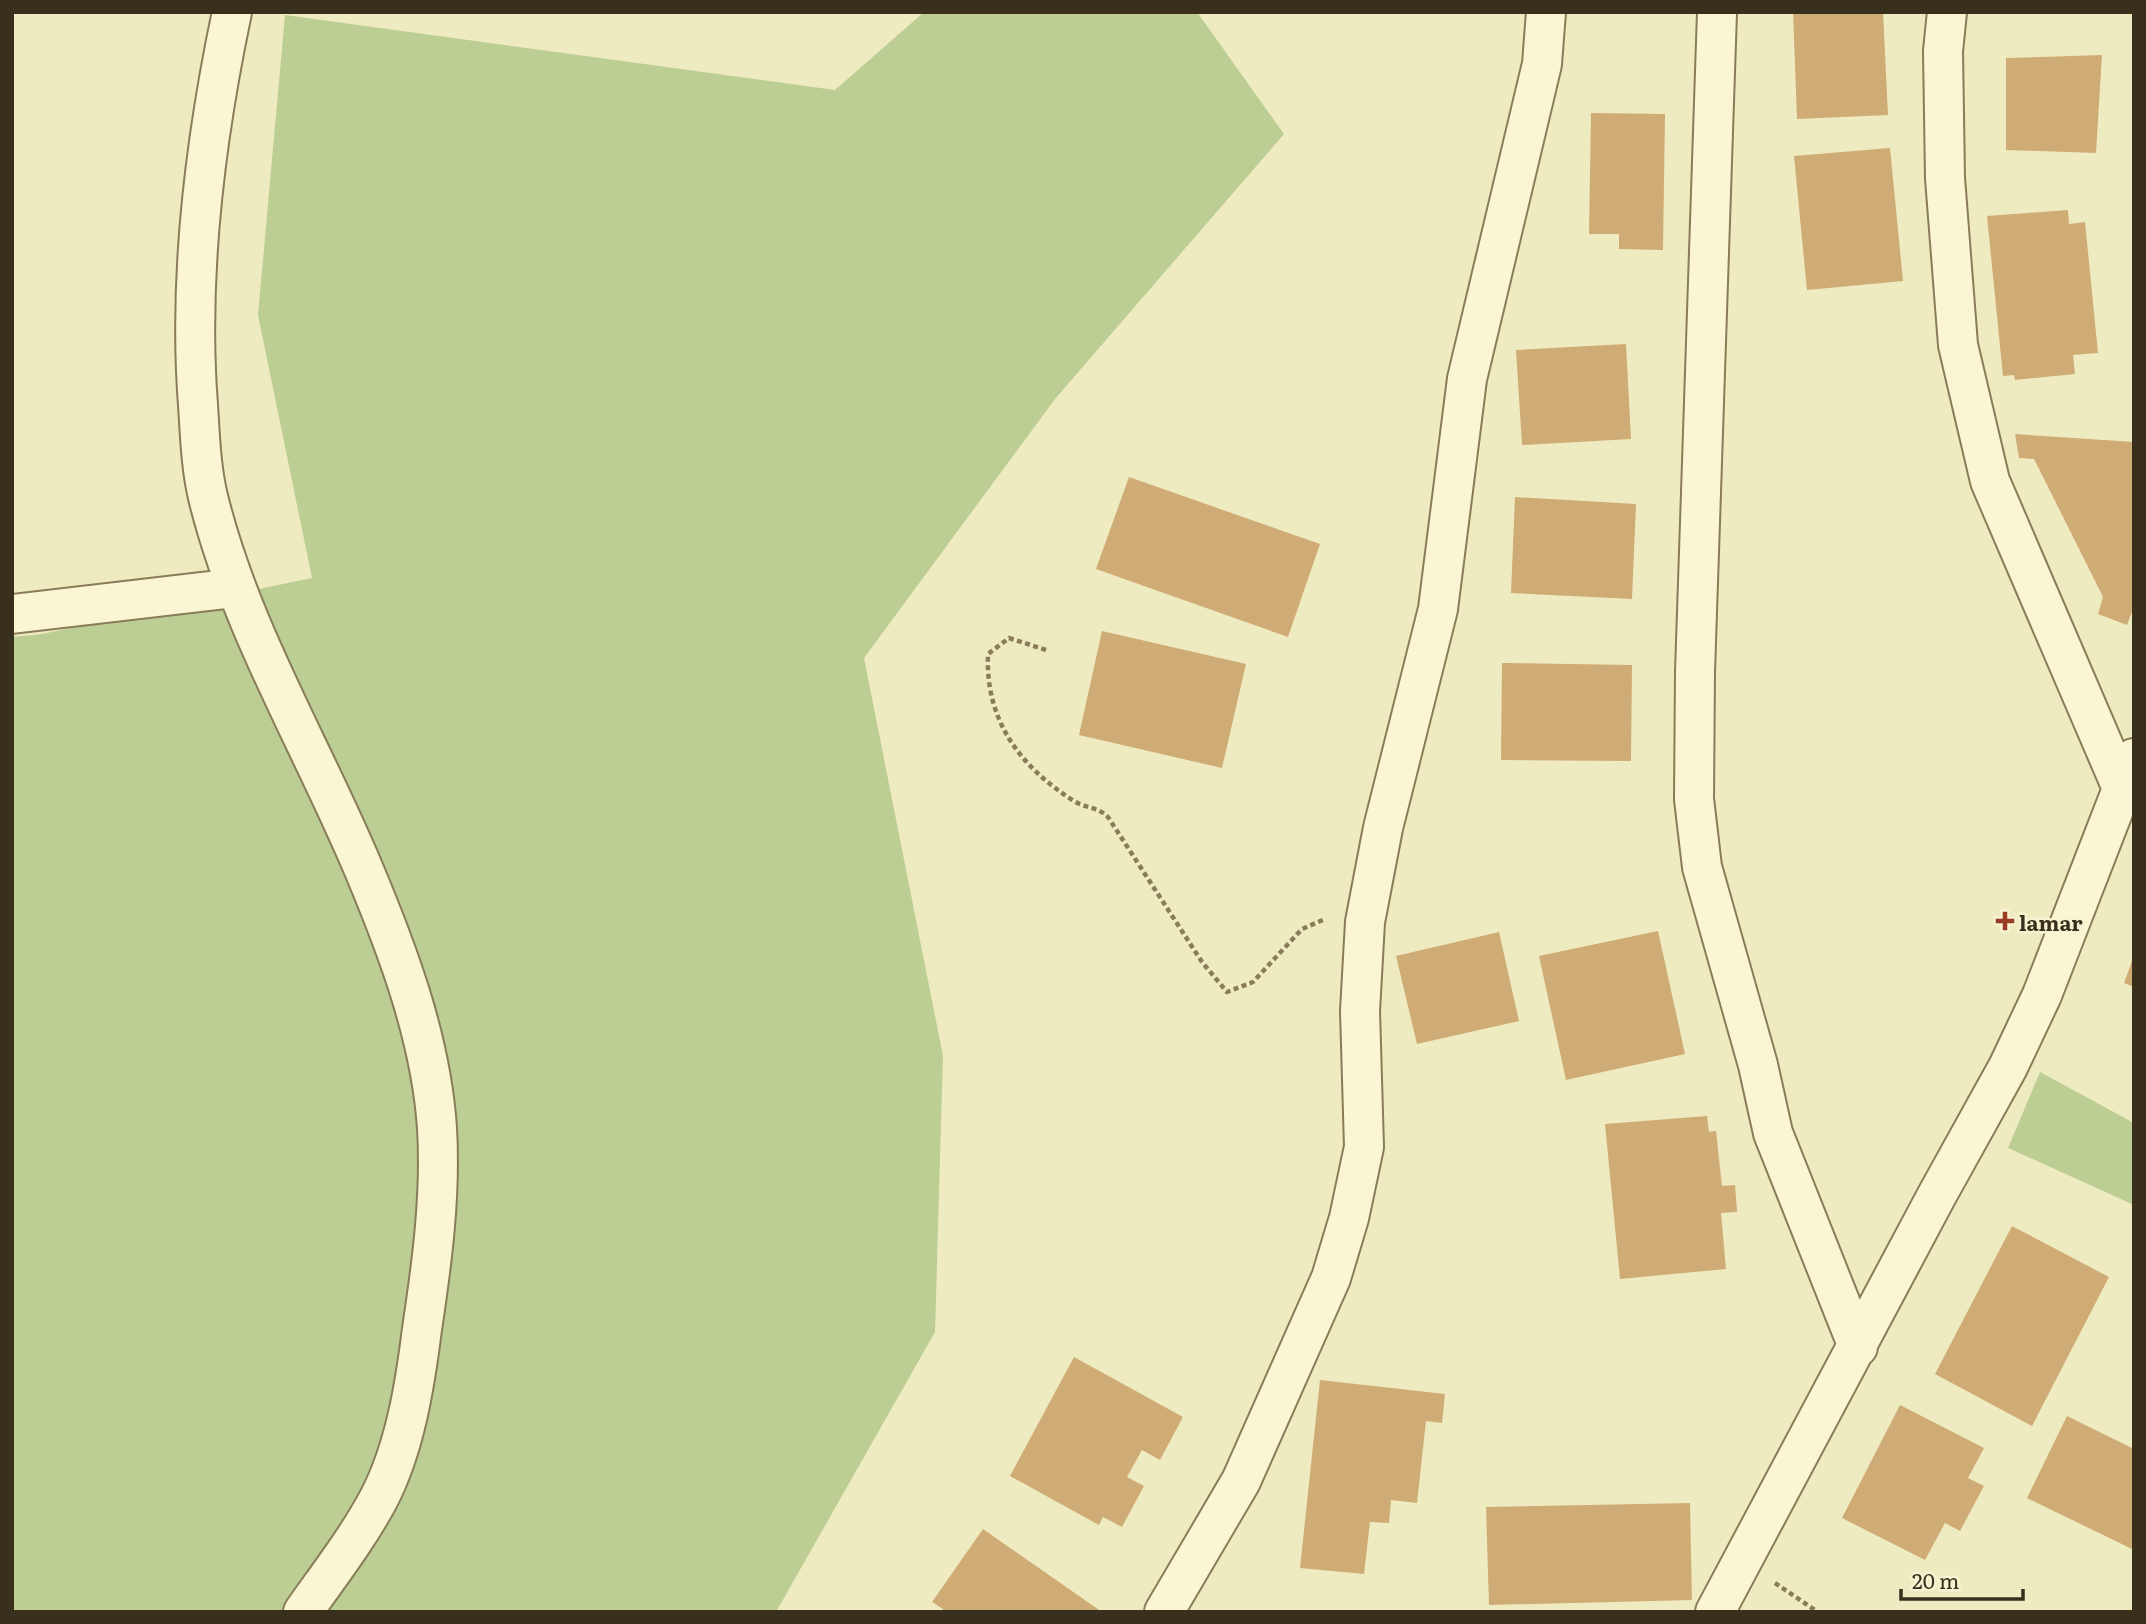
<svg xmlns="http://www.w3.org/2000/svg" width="2146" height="1624" font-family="Literata,serif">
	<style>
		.green { fill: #bcce94 }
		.building { fill: #cfac75 }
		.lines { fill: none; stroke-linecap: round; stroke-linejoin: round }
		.minor-casing { stroke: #897c58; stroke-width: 42 }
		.path { stroke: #897c58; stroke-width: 4.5; stroke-dasharray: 5 3.5; stroke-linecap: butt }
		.minor { stroke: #faf6d4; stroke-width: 38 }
		.poi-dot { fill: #9a3c25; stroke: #f7f3d0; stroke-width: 2.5 }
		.labels { text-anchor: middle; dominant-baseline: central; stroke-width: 5; stroke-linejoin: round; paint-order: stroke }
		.poi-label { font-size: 21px; font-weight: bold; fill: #382f1d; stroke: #f7f3d0; text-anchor: start }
	</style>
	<rect width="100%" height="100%" fill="#efebc0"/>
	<path class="green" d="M924,12H1197L1284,134L1055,399L864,658L943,1056L935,1332L776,1612H12V637L42,634L312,578L258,315L285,15L835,90Z
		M2040,1072L2134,1123V1205L2008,1148Z"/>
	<path class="building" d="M1793,12H1883L1888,115L1797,119Z
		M2102,55L2096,153L2006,150V58Z
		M1591,113L1665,114L1663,250L1619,249V234H1589Z
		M1890,148L1903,281L1807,290L1794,156Z
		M2068,210L2069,224L2085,222L2098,353L2073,355L2075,374L2015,380L2014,375L2003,376L1987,216Z
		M1626,344L1631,439L1522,445L1516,350Z
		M2015,434L2134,442V606L2127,625L2098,614L2103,597L2034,459L2019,458Z
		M1129,477L1320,544L1288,637L1096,569Z
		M1515,497L1636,504L1632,599L1511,593Z
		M1102,631L1246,664L1222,768L1079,735Z
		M1502,663L1632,665L1631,761L1501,760Z
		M1658,931L1685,1054L1566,1080L1539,956Z
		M1499,932L1519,1021L1417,1044L1396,956Z
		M2133,958H2134V987L2124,983Z
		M1707,1116L1709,1132L1716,1131L1722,1186L1735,1185L1737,1212L1721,1213L1726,1269L1620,1279L1605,1124Z
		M2012,1226L2109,1277L2032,1426L1935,1374Z
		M1074,1357L1183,1417L1160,1460L1142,1450L1127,1477L1144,1486L1122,1527L1103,1517L1099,1525L1010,1476Z
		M1320,1380L1445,1394L1442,1423L1426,1421L1417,1503L1391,1500L1389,1523L1370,1522L1364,1574L1300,1568Z
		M1900,1405L1984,1448L1968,1478L1984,1486L1960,1531L1945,1523L1925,1560L1842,1518Z
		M2067,1416L2134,1449V1550L2027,1498Z
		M1690,1503L1692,1600L1489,1605L1486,1507Z
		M983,1529L1102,1612H942L943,1609L932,1602Z"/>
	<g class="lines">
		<g class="minor-casing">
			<path id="minor" d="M232,12C205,140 188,275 198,405C200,436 201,468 208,497C240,628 312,746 364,870C398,951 431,1039 437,1128C441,1195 432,1263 422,1329C415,1385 405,1449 378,1500C357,1539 329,1575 303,1612
				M1717,12L1695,672L1694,799L1702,867L1758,1065L1773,1133L1858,1347
				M1947,12L1943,51L1945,178L1958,345L1990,481L2121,786
				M12,614L235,588
				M1164,1612L1241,1481L1331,1278L1349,1218L1364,1147L1360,1011L1365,922L1383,828L1438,609L1467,379L1542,64L1546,12
				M1715,1612L1937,1195L2008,1067L2042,995L2134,758"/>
		</g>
		<path class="path" d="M1046,650L1009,638L988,654C985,720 1020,767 1074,801C1085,808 1098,807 1108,817L1202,962L1227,992L1253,982L1302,929L1325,919
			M1775,1583L1818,1612"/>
		<use href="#minor" class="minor"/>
	</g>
	<path class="poi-dot" d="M2001.5 910.5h7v7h7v7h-7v7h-7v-7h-7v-7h7z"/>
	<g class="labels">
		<g class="poi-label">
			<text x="2019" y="921">lamar</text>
		</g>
	</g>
	<rect width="2146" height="1624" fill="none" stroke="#382f1d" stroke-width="28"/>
	<path d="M1901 1589v10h122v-10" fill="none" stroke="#382f1d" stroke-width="3.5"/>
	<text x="1912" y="1589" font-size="21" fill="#382f1d" stroke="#f7f3d0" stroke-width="5" paint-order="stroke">20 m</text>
</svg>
